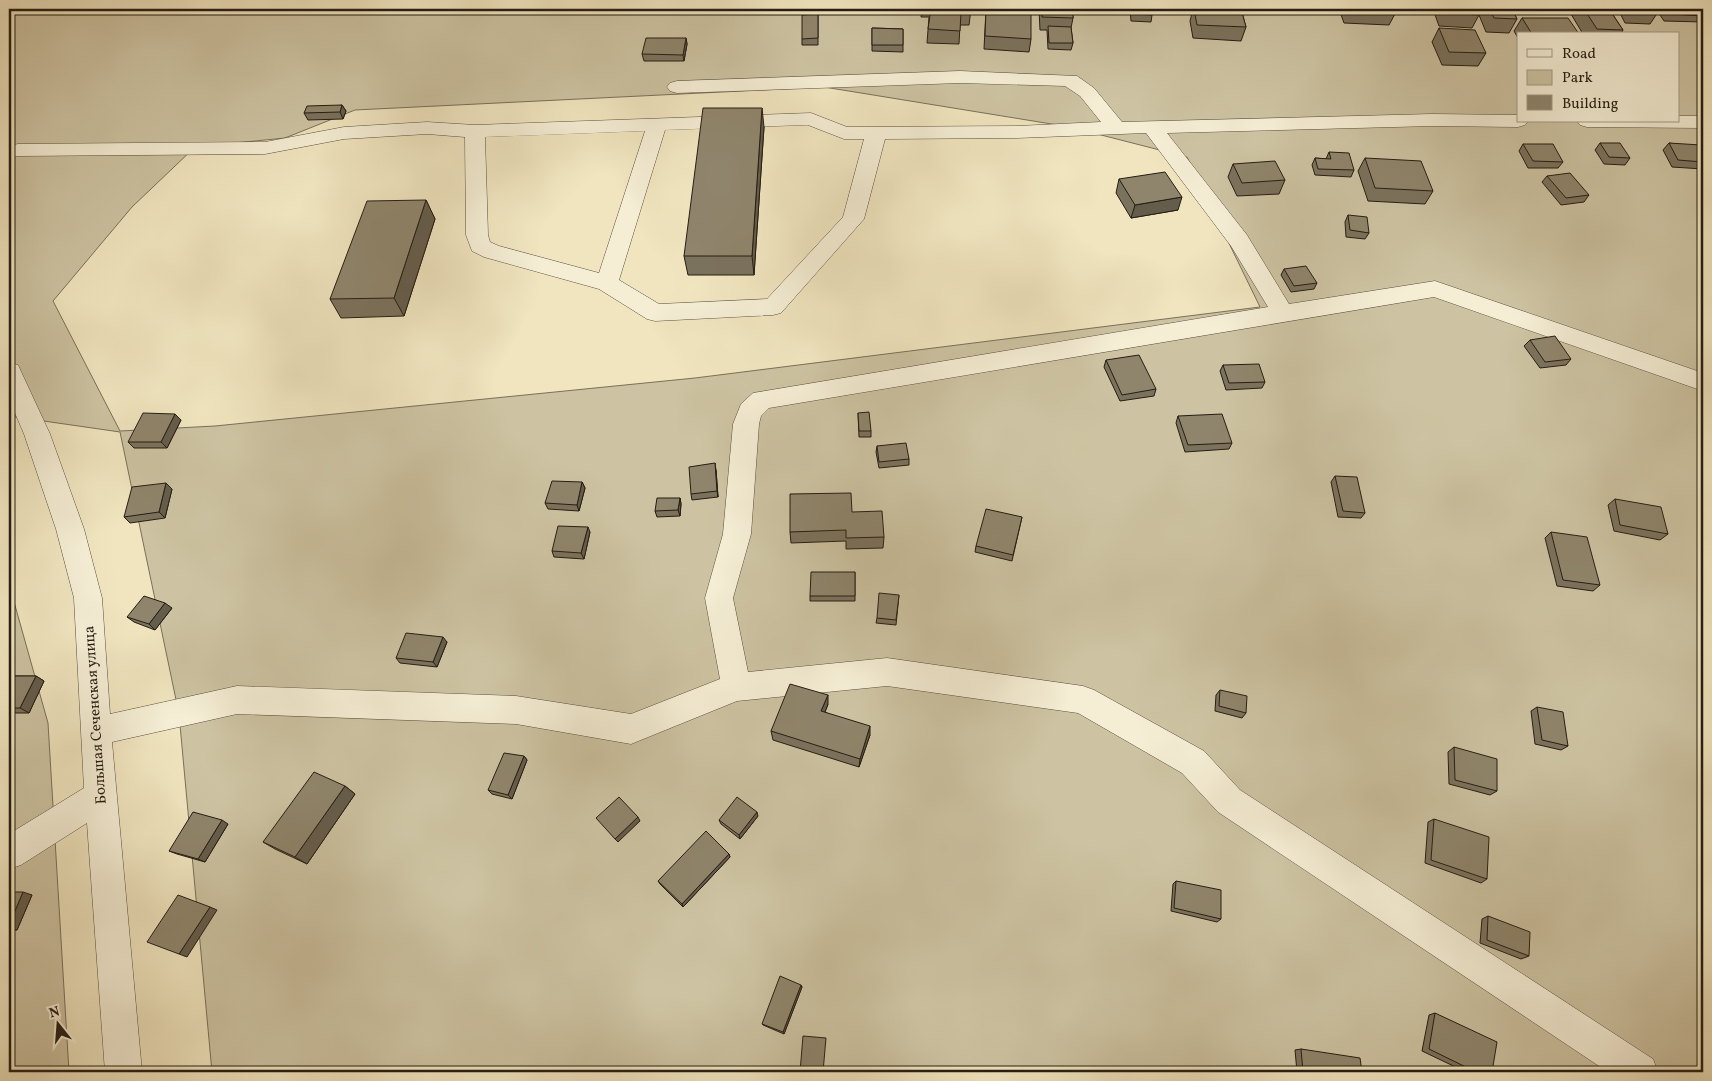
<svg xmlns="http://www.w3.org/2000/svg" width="1712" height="1081" font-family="Vollkorn,serif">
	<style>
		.green { fill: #cdc3a2; stroke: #79705a; fill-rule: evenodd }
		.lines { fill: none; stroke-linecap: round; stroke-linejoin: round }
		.minor-casing { stroke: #584f3e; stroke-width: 1 }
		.minor { fill: #f5eed5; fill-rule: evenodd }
		.wall { fill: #7b725d; stroke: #251d13 }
		.shaded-wall { fill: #645d4c; stroke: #251d13 }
		.building { fill: #8f856c; stroke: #251d13 }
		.labels { text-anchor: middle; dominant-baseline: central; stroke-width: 4.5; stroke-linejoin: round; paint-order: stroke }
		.street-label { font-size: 15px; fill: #251d13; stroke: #f5eed5 }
	</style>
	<rect width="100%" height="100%" fill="#f0e5bf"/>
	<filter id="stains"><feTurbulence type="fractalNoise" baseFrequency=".004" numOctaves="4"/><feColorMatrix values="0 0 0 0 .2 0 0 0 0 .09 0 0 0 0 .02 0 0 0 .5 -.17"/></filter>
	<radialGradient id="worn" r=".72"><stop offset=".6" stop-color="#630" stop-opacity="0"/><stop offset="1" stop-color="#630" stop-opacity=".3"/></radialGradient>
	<path class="green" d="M9,9H1703V1072H212L179,714L120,432L9,416ZM1518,34H1678V121H1518ZM824,87L1070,127L1187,157L1260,307L695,378L215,426L120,431L53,301L132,207L195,147L285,138L355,110Z
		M9,584L48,723L69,1072H9Z"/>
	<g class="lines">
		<g class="minor-casing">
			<path id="minor" d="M960,71L1077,76L1094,88L1122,122L1432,114L1518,115V121H1528L1525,125L1518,127L1432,126L1167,133L1247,235L1289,304L1435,281L1703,373V391L1434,297L769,408L761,416L759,424L751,534L733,598L748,672L887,658L1083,686L1094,690L1204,751L1240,790L1653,1059L1658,1072H1608L1218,812L1182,773L1078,713L887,686L737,701L631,744L516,724L237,714L112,742L142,1072H105L87,823L21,865L9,869V834L84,788L74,598L56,529L24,434L9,399V362L18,365L50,434L84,529L102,598L110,714L237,686L516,696L631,714L720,679L705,598L723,534L733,424L741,404L753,393L1268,307L1231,246L1146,133L1017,138L885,139L864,219L781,313L773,315L655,321L647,319L599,289L484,257L472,251L466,235L465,137L427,134L344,139L265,154L18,156L9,158V146L18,144L265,142L344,127L427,122L475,125L811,113L847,127L1017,126L1101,122L1080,96L1065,86L960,83L677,93L670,91L667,87L670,83L677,81ZM808,125L844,139H864L843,217L767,299L659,304L619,280L665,130ZM645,131L599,273L499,246L490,242L488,235L485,137Z
				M1678,116H1703V128L1587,127L1580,125L1577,121H1678Z"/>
		</g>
		<use href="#minor" class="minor"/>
	</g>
	<path class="wall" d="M922,9H971L969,25H960L959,44L927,43L929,17H921Z
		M986,9L1031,39L1029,52L984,49Z
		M1039,9H1073V18L1071,28L1073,43L1071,50L1048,49L1047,30H1040Z
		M1130,9H1151L1152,15L1151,22L1131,21Z
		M1193,9H1241L1246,27L1241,41L1193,38L1190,21Z
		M1339,9H1394L1396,12L1389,25L1344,23Z
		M1433,9H1512L1517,19L1509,33L1486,32L1479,15L1472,28L1439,26Z
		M1568,9H1609L1623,30L1621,34H1583Z
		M1618,9H1703V22L1664,21L1658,12L1650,24L1625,23Z
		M818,14V45H802V39Z
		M1522,18L1579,34H1518V38L1514,31Z
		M872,28L903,29V52L872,51Z
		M1439,28L1486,53L1478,66L1442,65L1432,42Z
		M686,38L687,44L684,61H644L642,54Z
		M342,105L346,111L343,119L308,120L304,113Z
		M764,127L754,275H688L684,256Z
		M1600,143L1630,158L1625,165L1604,164L1595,150Z
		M1669,143L1703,148V169L1672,167L1663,150Z
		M1523,144L1563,162L1558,168H1528L1519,151Z
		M1329,152L1354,170L1351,177L1315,175L1312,165L1315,158L1326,159Z
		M1365,158L1433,191L1425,204L1368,201L1358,171Z
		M1233,164L1285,180L1279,194L1237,196L1228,177Z
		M1547,176L1589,195L1584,202L1561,205L1542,182Z
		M1119,179L1178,210L1131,218L1116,193Z
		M426,200L435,219L404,316L341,318L330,299Z
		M1348,215L1369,233L1365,239L1346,237L1345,222Z
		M1284,269L1317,283L1314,289L1291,292L1281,275Z
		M1530,340L1571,359L1566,365L1540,368L1524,346Z
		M1106,360L1156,389L1154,396L1120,401L1104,367Z
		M1223,365L1265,382L1262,388L1226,390L1220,371Z
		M858,413L871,431V437H859Z
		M1178,416L1232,443L1229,449L1185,452L1176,423Z
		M181,420L167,448H134L128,442Z
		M877,446L909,459V465L879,468L876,452Z
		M716,470L718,497L692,500L691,494Z
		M1335,476L1365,513L1361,518L1338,517L1331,482Z
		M582,482L585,488L579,511L548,509L545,503Z
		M166,483L172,489L165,518L130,523L124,517Z
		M680,498L681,504L680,516L657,517L655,511Z
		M1615,499L1668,534L1660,540L1614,531L1608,505Z
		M852,512L884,537L883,548L846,549V541L791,543L790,532Z
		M1022,517L1012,561L975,552L976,546Z
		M590,532L584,559L554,557L552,551Z
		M1551,532L1600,585L1593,591L1557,586L1545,538Z
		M855,572V601H810V596Z
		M899,595L896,625L876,623L877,618Z
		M172,608L155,630L134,622L127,617Z
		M447,642L437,667L400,663L396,658Z
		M9,676H36L44,681L29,713H9Z
		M1220,690L1246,713L1242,718L1215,711L1216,695Z
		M828,704L825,712L870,735L859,767L773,740L771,731Z
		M1537,707L1568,746L1561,750L1535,744L1531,711Z
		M1454,747L1497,791L1490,795L1449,784L1448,752Z
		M524,756L527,760L512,799L492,794L488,790Z
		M345,786L355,794L307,864L275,849L263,842Z
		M758,816L740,839L721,824L719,820Z
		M1434,819L1487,879L1481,883L1425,863L1428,822Z
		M228,824L205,862L177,854L169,851Z
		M729,854L730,857L683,907L660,884L658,881Z
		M1176,881L1221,919L1217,922L1171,911L1173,884Z
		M9,892L32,895L17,930H9Z
		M1488,916L1529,956L1521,959L1480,943L1482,919Z
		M801,985L802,987L784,1034L763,1025L762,1024Z
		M1435,1013L1492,1072H1466L1422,1051L1429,1015Z
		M1301,1049L1362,1072H1297L1295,1050Z"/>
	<path class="shaded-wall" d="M686,38L687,44L684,61L683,55Z
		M342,105L346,111L343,119L340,112Z
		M762,108L764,127L754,275L752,256Z
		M1182,197L1178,210L1131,218L1135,205Z
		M426,200L435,219L404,316L394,298Z
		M175,414L181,420L167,448L161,442Z
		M715,463L716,470L718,497L717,491Z
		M582,482L585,488L579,511L577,505Z
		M166,483L172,489L165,518L159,512Z
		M680,498L681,504L680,516L678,510Z
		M588,527L590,532L584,559L581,553Z
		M165,603L172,608L155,630L149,624Z
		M443,637L447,642L437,667L433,662Z
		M36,676L44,681L29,713L20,708Z
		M828,695V704L822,720L821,711Z
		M870,726V735L859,767L860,759Z
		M524,756L527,760L512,799L508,795Z
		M345,786L355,794L307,864L295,857Z
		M757,812L758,816L740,839L739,835Z
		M638,817L640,821L618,842L615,839Z
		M222,820L228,824L205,862L198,859Z
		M729,854L730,857L683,907L682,904Z
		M23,892L32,895L17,930L9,928V925Z
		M210,907L217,910L187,957L179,954Z
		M801,985L802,987L784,1034L783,1032Z"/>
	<path class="building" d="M931,9H971L970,12H961L960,31L928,29Z
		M986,9H1031V39L985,36Z
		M1042,9H1073V18L1042,17Z
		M1132,9H1151L1152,15L1133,14Z
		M1194,9H1241L1246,27L1197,25Z
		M1349,9H1394L1396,12L1350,10Z
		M1444,9H1477L1479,15L1445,13Z
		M1489,9H1512L1517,19L1494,18Z
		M1584,9H1609L1623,30L1597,29Z
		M1634,9H1657L1659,11L1634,10Z
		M1665,9H1703V16L1669,14Z
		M818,14V38L802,39V15Z
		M1522,18H1568L1579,34H1532Z
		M1048,26L1071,27L1073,43H1049Z
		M872,28L903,29V45H872Z
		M1439,28L1475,30L1486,53L1449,52Z
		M646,38H686L683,55L642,54Z
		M342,105L340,112L304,113L307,106Z
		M703,108H762L752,256H684Z
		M1600,143H1620L1630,158L1609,157Z
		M1669,143L1701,145L1703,148V162L1678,160Z
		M1523,144H1553L1563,162L1533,161Z
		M1329,152L1349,153L1354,170L1318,169L1315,158L1331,159Z
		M1365,158L1421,161L1433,191L1375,188Z
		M1275,161L1285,180L1242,183L1233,164Z
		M1165,172L1182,197L1135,205L1119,179Z
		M1570,173L1589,195L1566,198L1547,176Z
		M426,200L394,298L330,299L367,201Z
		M1348,215L1367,217L1369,233L1350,230Z
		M1306,266L1317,283L1294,286L1284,269Z
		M1555,336L1571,359L1545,362L1530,340Z
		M1139,355L1156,389L1122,395L1106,360Z
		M1259,364L1265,382L1229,383L1223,365Z
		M869,412L871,431H859L858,413Z
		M143,413L175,414L161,442H128Z
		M1222,414L1232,443L1188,445L1178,416Z
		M906,443L909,459L879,462L877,446Z
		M715,463L717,491L691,494L689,467Z
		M1335,476L1357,477L1365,513L1343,511Z
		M552,481L582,482L577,505L545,503Z
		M166,483L159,512L124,517L132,487Z
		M851,493L852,512L882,511L884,537L846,538V530L790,532V494Z
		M657,498H680L678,510L655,511Z
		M1615,499L1661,507L1668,534L1620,525Z
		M986,509L1022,517L1013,555L976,546Z
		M558,526L588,527L581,553L552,551Z
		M1551,532L1587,537L1600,585L1563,580Z
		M811,572H855V596H810Z
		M879,593L899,595L896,620L877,618Z
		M144,596L165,603L149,624L127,617Z
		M406,633L443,637L433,662L396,658Z
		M9,676H36L20,708H9Z
		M790,684L828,695L821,711L870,726L860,759L771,731Z
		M1220,690L1247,696L1246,713L1219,706Z
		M1537,707L1563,712L1568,746L1542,740Z
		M1454,747L1497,759V791L1455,780Z
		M504,753L524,756L508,795L488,790Z
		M314,772L345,786L295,857L263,842Z
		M619,797L638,817L615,839L596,818Z
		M737,797L757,812L739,835L719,820Z
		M193,812L222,820L198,859L169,851Z
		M1434,819L1489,837L1487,879L1431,860Z
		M706,831L729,854L682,904L658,881Z
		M1176,881L1221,890V919L1174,908Z
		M9,892H23L9,925Z
		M178,895L210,907L179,954L147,942Z
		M1488,916L1530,932L1529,956L1487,940Z
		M780,976L801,985L783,1032L762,1024Z
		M1435,1013L1497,1042L1492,1072H1476L1429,1049Z
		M803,1036L826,1038L823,1072H800Z
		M1301,1049L1360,1058L1362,1072H1303Z"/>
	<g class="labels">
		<g class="street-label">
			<text transform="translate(96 715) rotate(-94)">Большая Сеченская улица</text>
		</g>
	</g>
	<rect width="1712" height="1081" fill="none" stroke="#f0e5bf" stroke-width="30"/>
	<rect x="10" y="10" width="1692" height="1061" fill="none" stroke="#251d13" stroke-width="2.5"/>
	<rect x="15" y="15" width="1682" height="1051" fill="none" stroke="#251d13"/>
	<rect x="1517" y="32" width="162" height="90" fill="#f5eed5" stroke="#a29a87"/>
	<rect x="1527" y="49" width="25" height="8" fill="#f5eed5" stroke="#a29a87"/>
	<text x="1562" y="58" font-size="15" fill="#251d13">Road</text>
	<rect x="1527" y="70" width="25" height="15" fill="#cdc3a2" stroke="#a29a87"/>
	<text x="1562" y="82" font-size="15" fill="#251d13">Park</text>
	<rect x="1527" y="95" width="25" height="15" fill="#8f856c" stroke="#a29a87"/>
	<text x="1562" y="108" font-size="15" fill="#251d13">Building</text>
	<g transform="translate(58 1024) rotate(343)" stroke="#f5eed5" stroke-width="4" paint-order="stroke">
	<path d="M0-4L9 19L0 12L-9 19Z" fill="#251d13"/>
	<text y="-8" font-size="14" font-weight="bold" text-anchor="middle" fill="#251d13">N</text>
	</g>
	<rect width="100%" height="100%" filter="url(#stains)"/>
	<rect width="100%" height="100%" fill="url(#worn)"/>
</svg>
